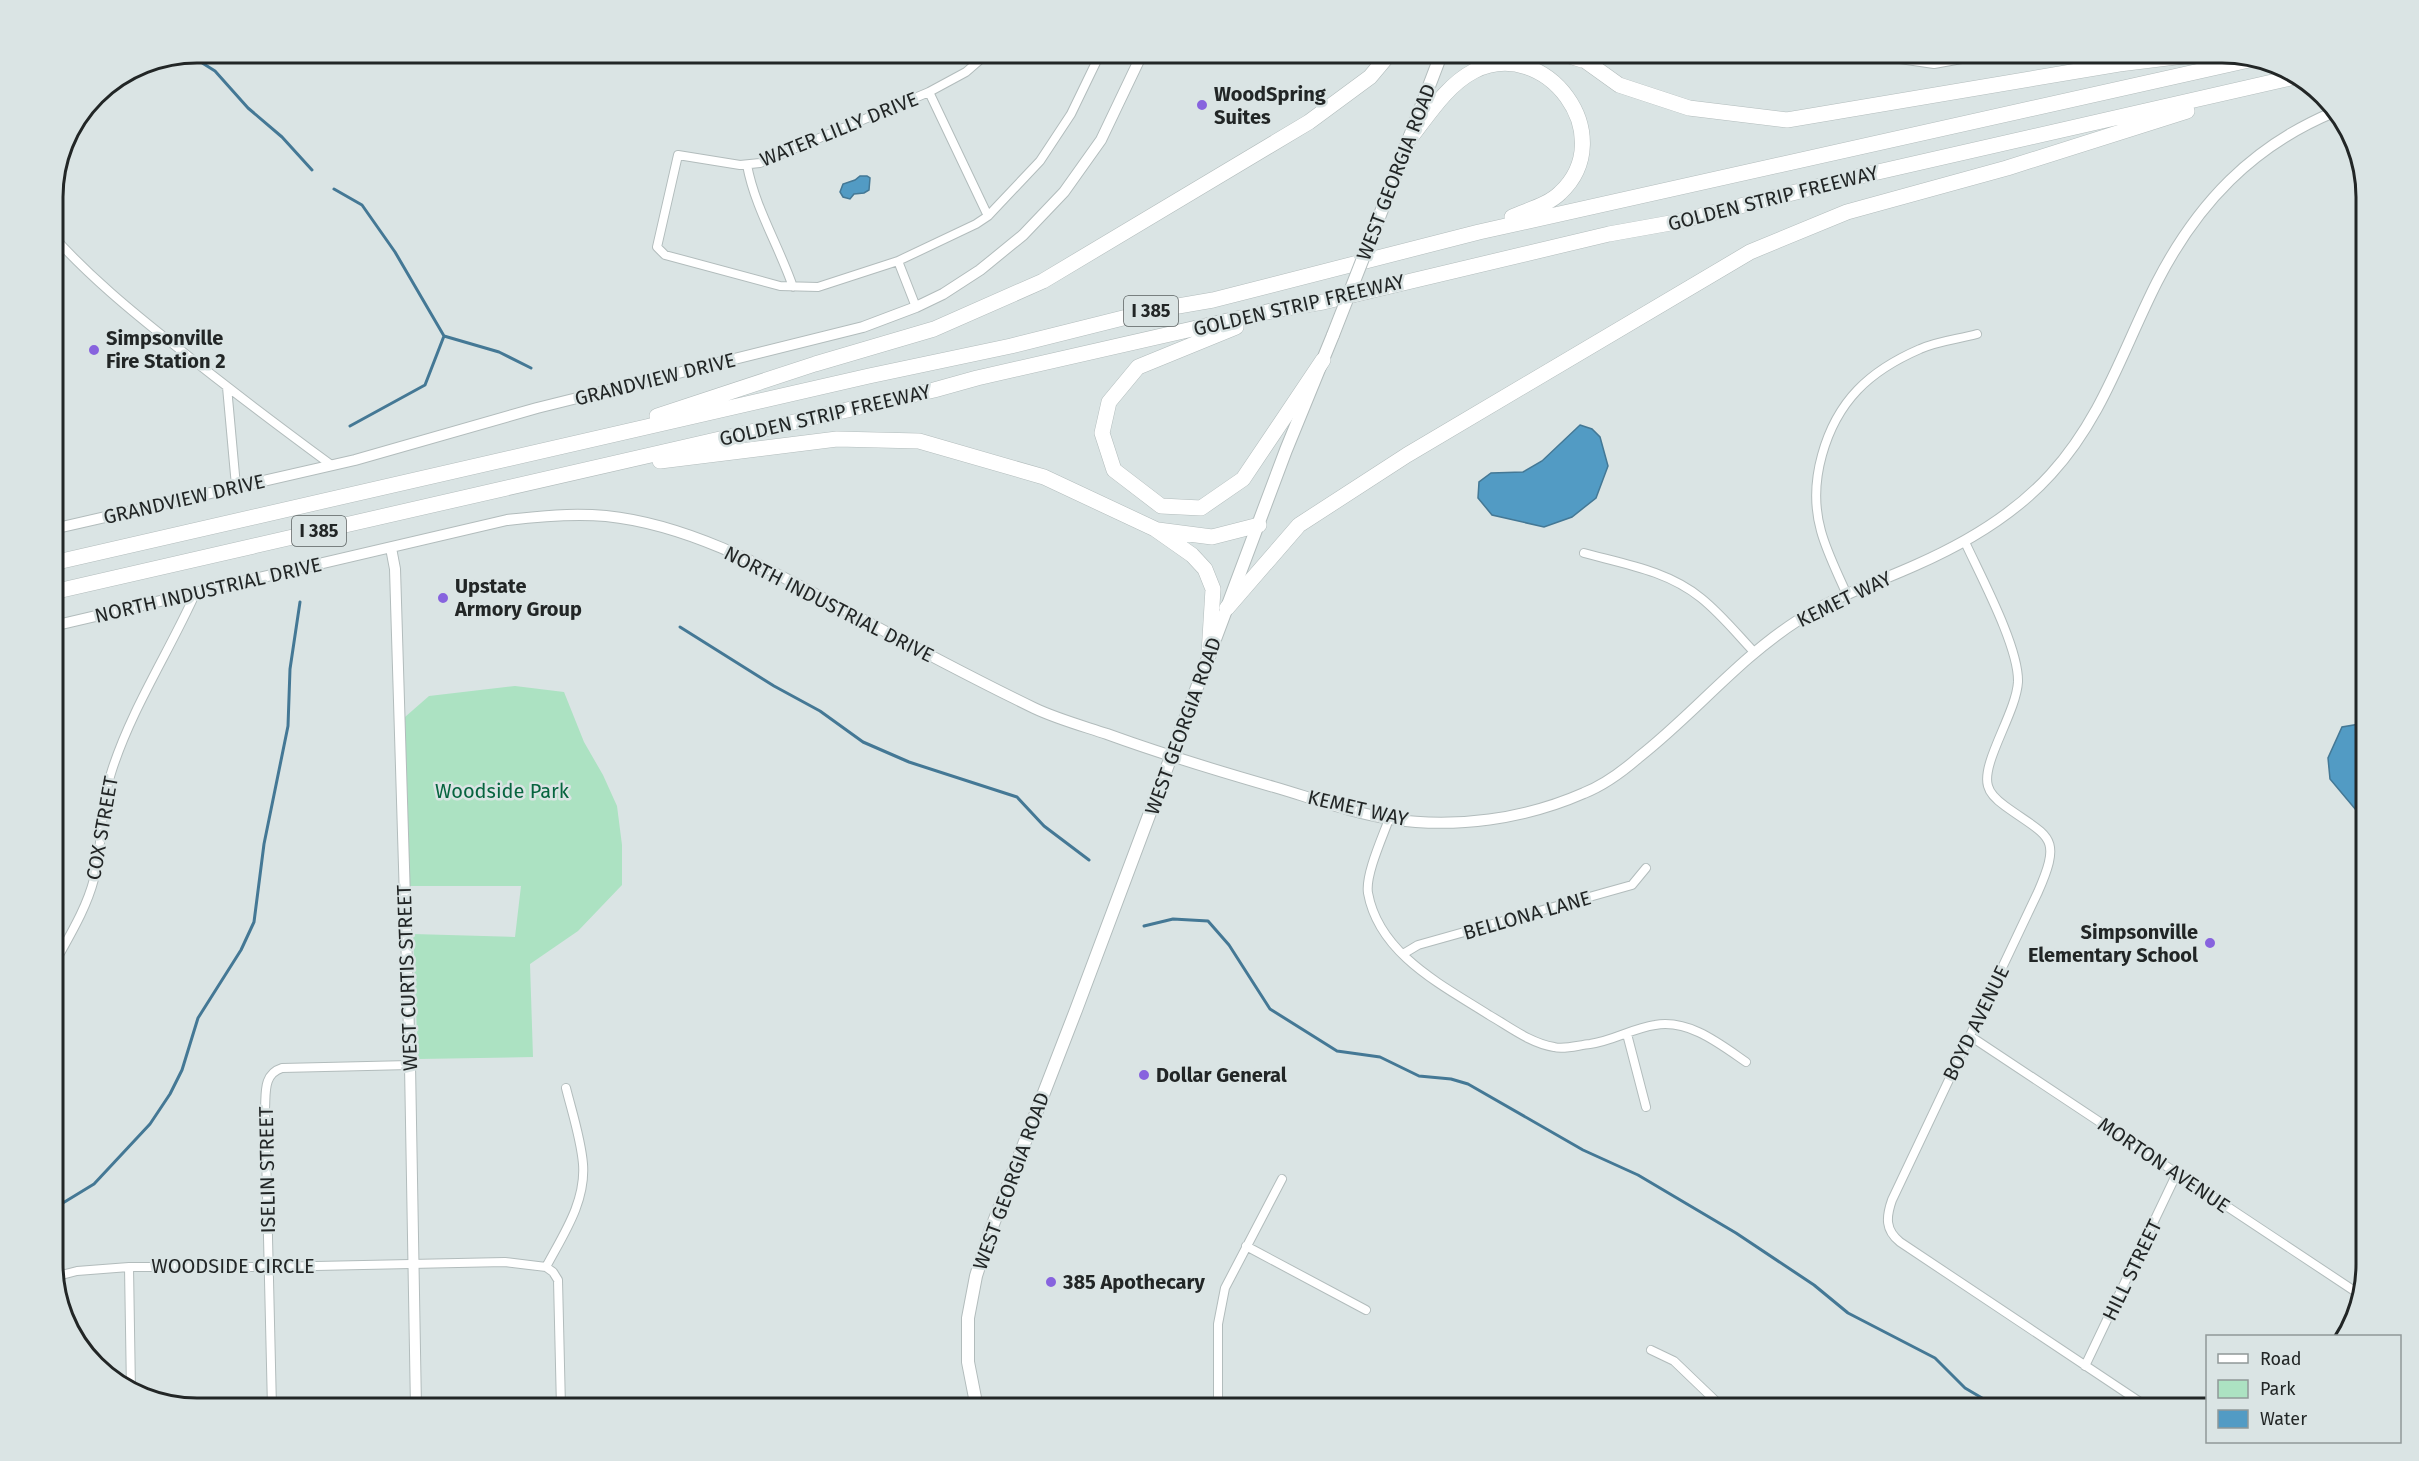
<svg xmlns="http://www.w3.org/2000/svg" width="2419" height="1461" font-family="'Fira Sans',sans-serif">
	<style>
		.green { fill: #ace2c2 }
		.water { fill: #529bc4; stroke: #447895; stroke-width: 1.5 }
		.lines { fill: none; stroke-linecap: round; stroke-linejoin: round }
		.stream { stroke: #447895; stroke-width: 3 }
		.minor-casing { stroke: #b2bcbc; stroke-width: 10 }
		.tertiary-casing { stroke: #b2bcbc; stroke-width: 12 }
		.secondary-casing { stroke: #b2bcbc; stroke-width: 14 }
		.motorway-casing { stroke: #b2bcbc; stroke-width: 16 }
		.minor { stroke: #fff; stroke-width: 8 }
		.tertiary { stroke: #fff; stroke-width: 10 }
		.secondary { stroke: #fff; stroke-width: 12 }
		.motorway { stroke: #fff; stroke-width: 15 }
		.secondary-bridge-casing { stroke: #b2bcbc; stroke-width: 14; stroke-linecap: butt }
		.secondary-bridge { stroke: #fff; stroke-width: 12 }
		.poi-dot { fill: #8763de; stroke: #dae4e4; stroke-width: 2 }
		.labels { text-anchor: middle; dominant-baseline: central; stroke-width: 5; stroke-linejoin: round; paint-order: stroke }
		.shield { fill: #dae4e4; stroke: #595f5f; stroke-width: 1.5 }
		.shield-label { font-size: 18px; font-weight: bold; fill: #222626 }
		.poi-label { font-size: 20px; font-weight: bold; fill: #222626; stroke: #dae4e4; text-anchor: start }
		.street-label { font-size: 20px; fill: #222626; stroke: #dae4e4 }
		.park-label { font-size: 20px; fill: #06643f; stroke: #dae4e4 }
		.rim { fill: none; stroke: #222626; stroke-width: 3 }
	</style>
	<rect width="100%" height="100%" fill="#dae4e4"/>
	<path class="green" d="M515,686L564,692L584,742L603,775L617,806L622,845V885L578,931L530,964L533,1057L418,1059L413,934L515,937L521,886H410L405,717L429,696Z"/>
	<path class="water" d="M860,176H867L870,178L869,190L864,193L854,194L850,199L843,197L840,192L843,184L855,180Z
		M1580,425L1592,429L1600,437L1608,466L1596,498L1572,517L1544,527L1492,515L1478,498L1479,482L1491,473L1523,472L1542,461Z
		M2366,723V820L2361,816L2330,779L2328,758L2342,727Z"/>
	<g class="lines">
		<path class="stream" d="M188,54L215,71L248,108L282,137L312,170
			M334,189L362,205L395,252L444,336L499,352L531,368
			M350,426L425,385L444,336
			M680,627L774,686L820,711L863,742L909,762L1017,797L1044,826L1089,860
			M1144,926L1173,919L1208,921L1229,945L1270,1009L1337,1051L1380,1057L1419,1076L1451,1079L1468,1084L1583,1150L1638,1175L1736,1233L1814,1285L1848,1313L1935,1358L1965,1388L1999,1408
			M53,1209L94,1184L150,1124L170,1094L182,1070L198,1018L241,950L254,922L264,844L288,726L290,669L300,602"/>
		<g class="minor-casing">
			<path id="minor" d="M989,52L966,72L929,92L760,163L740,165L678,155L657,247L665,255L780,286L818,287L898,261L976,224L988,216L1040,161L1071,114L1101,52
				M1900,59L1934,64L2000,52
				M929,92L988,216
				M747,165C755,208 779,246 793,287
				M53,236C89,276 130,310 173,344C224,385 277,425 330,464
				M898,261L916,307
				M227,387L236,486
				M1965,542C1980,575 2019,647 2018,682C2016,713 1981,763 1988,786C1990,794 1998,801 2005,806C2049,838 2063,835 2038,892L1892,1200C1886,1217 1885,1230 1900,1242L2149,1408
				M1584,553C1625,564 1668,571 1701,598C1721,614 1737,634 1754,652
				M1847,595C1838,574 1827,553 1821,531C1814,506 1815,480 1822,455C1837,401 1869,371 1920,349C1937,341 1959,339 1977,334
				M1389,819C1383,836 1365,875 1368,893C1379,954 1442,985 1489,1015C1510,1027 1530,1043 1554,1047C1564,1050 1579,1045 1590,1044C1613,1041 1633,1028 1655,1025C1689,1019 1720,1044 1746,1062
				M1403,954L1418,945L1632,885L1646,868
				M53,966C68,938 86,910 94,879C103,843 100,806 112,770C132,708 169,652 196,592
				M1627,1034L1646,1107
				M1970,1036L2359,1294
				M1246,1246L1366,1310
				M129,1267L131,1391
				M546,1267C563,1235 586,1202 583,1164C581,1139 572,1112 566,1088
				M54,1277L77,1271L129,1267H269L505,1262L546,1267L553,1272L558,1280L561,1408
				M1651,1350L1674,1361L1723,1408
				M2085,1366L2177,1173
				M272,1408L265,1109C266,1093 263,1074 282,1068L410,1065
				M1218,1408V1324L1225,1288L1282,1179"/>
		</g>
		<g class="tertiary-casing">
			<path id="tertiary" d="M53,529L355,460L537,408L863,327L916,307L943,294L980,270L1023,235L1064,192L1101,140L1143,52
				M391,548L395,569L410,1065L416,1408
				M53,626L507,520C540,516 572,513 606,516C693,525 774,572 849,612C910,645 972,678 1034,708C1057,719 1083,726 1107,734C1162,754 1218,771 1274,787C1312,798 1352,813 1391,819C1455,829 1525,819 1584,793C1604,785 1623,771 1639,757C1694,714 1738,659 1797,621C1833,597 1876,583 1916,565C1966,543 2014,515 2051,474C2103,417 2123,349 2157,282C2197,204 2252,146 2334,112"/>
		</g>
		<g class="secondary-casing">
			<path id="secondary" d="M1378,220L1442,52
				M977,1408L968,1362V1318L976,1276L990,1232L1076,1010L1286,450L1333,335"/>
		</g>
		<g class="motorway-casing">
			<path id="motorway" d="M1557,52L1582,60
				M1573,52L1619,85L1689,108L1787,120L2119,64L2216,52
				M1411,137C1429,114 1447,85 1474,71C1546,35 1621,136 1560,193C1548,205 1527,210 1512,217
				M1236,327L1138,367L1109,402L1102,433L1114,470L1161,506L1201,508L1243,479L1323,360
				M657,416L815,364L934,329L1043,281L1309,122L1370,77L1391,52
				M660,461L837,439L919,441L1044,477L1155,529L1192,555L1205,569L1213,589L1209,654
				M1158,530L1212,537L1259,525
				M53,563L869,376L1011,346L1155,310L1213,300L1479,232L2249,60
				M53,592L934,390L977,378L1280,309L1323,302L1609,234L1676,222L1856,177L2299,76
				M1227,608L1299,525L1407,455L1750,252L1847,212L2007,168L2187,111"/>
		</g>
		<use href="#minor" class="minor"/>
		<use href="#tertiary" class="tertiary"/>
		<use href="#secondary" class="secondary"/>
		<use href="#motorway" class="motorway"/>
		<g class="secondary-bridge-casing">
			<path id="secondary-bridge" d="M1333,335L1378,220"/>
		</g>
		<use href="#secondary-bridge" class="secondary-bridge"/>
	</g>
	<g class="poi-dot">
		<circle cx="1202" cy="105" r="6"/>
		<circle cx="94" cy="350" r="6"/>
		<circle cx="443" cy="598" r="6"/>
		<circle cx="2210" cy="943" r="6"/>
		<circle cx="1144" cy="1075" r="6"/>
		<circle cx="1051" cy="1282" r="6"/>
	</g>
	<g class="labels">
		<g class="shield">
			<rect x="1124" y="296" width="54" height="30" rx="4.5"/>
			<rect x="292" y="516" width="54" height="30" rx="4.5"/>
		</g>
		<g class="shield-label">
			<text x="1151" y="311">I 385</text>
			<text x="319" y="531">I 385</text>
		</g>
		<g class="poi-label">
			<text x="1214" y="94">WoodSpring<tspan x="1214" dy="23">Suites</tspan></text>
			<text x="106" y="338">Simpsonville<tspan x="106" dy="23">Fire Station 2</tspan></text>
			<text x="455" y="586">Upstate<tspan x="455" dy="23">Armory Group</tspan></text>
			<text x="2198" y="932" text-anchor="end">Simpsonville<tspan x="2198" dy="23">Elementary School</tspan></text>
			<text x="1156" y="1075">Dollar General</text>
			<text x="1063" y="1282">385 Apothecary</text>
		</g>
		<g class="street-label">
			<text transform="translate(839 129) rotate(-22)">WATER LILLY DRIVE</text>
			<text transform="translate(1396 172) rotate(-69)">WEST GEORGIA ROAD</text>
			<text transform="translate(1773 198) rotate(-14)">GOLDEN STRIP FREEWAY</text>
			<text transform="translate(1299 305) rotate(-13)">GOLDEN STRIP FREEWAY</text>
			<text transform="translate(655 379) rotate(-14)">GRANDVIEW DRIVE</text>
			<text transform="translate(825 415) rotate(-13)">GOLDEN STRIP FREEWAY</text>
			<text transform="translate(184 499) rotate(-13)">GRANDVIEW DRIVE</text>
			<text transform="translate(208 590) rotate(-13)">NORTH INDUSTRIAL DRIVE</text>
			<text transform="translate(1844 599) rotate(-26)">KEMET WAY</text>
			<text transform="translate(829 604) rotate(27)">NORTH INDUSTRIAL DRIVE</text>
			<text transform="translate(1183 726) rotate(-70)">WEST GEORGIA ROAD</text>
			<text transform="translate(1358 808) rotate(13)">KEMET WAY</text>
			<text transform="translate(102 828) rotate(-80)">COX STREET</text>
			<text transform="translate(1527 915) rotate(-16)">BELLONA LANE</text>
			<text transform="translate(407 978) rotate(-92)">WEST CURTIS STREET</text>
			<text transform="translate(1976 1023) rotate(-64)">BOYD AVENUE</text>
			<text transform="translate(2164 1165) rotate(34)">MORTON AVENUE</text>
			<text transform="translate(267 1170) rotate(-91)">ISELIN STREET</text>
			<text transform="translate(1011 1181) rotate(-70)">WEST GEORGIA ROAD</text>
			<text x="233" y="1266">WOODSIDE CIRCLE</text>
			<text transform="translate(2132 1270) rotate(-64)">HILL STREET</text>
		</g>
		<g class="park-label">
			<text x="502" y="791">Woodside Park</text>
		</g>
	</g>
	<path d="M0 0H2419V1461H0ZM197 63H2222A134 134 0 0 1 2356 197V1264A134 134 0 0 1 2222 1398H197A134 134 0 0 1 63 1264V197A134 134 0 0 1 197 63Z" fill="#dae4e4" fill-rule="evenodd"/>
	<path class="rim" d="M197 63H2222A134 134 0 0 1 2356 197V1264A134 134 0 0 1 2222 1398H197A134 134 0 0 1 63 1264V197A134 134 0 0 1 197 63Z"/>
	<rect x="2206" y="1335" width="195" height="108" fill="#dae4e4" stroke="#909898" stroke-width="1.5"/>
	<rect x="2218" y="1354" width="30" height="9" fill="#ffffff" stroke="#909898" stroke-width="1.5"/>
	<text x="2260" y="1365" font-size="18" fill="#222626">Road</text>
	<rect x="2218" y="1380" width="30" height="18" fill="#ace2c2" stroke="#909898" stroke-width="1.5"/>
	<text x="2260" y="1395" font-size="18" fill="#222626">Park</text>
	<rect x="2218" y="1410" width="30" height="18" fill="#529bc4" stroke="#909898" stroke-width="1.5"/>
	<text x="2260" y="1425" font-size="18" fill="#222626">Water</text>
</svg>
